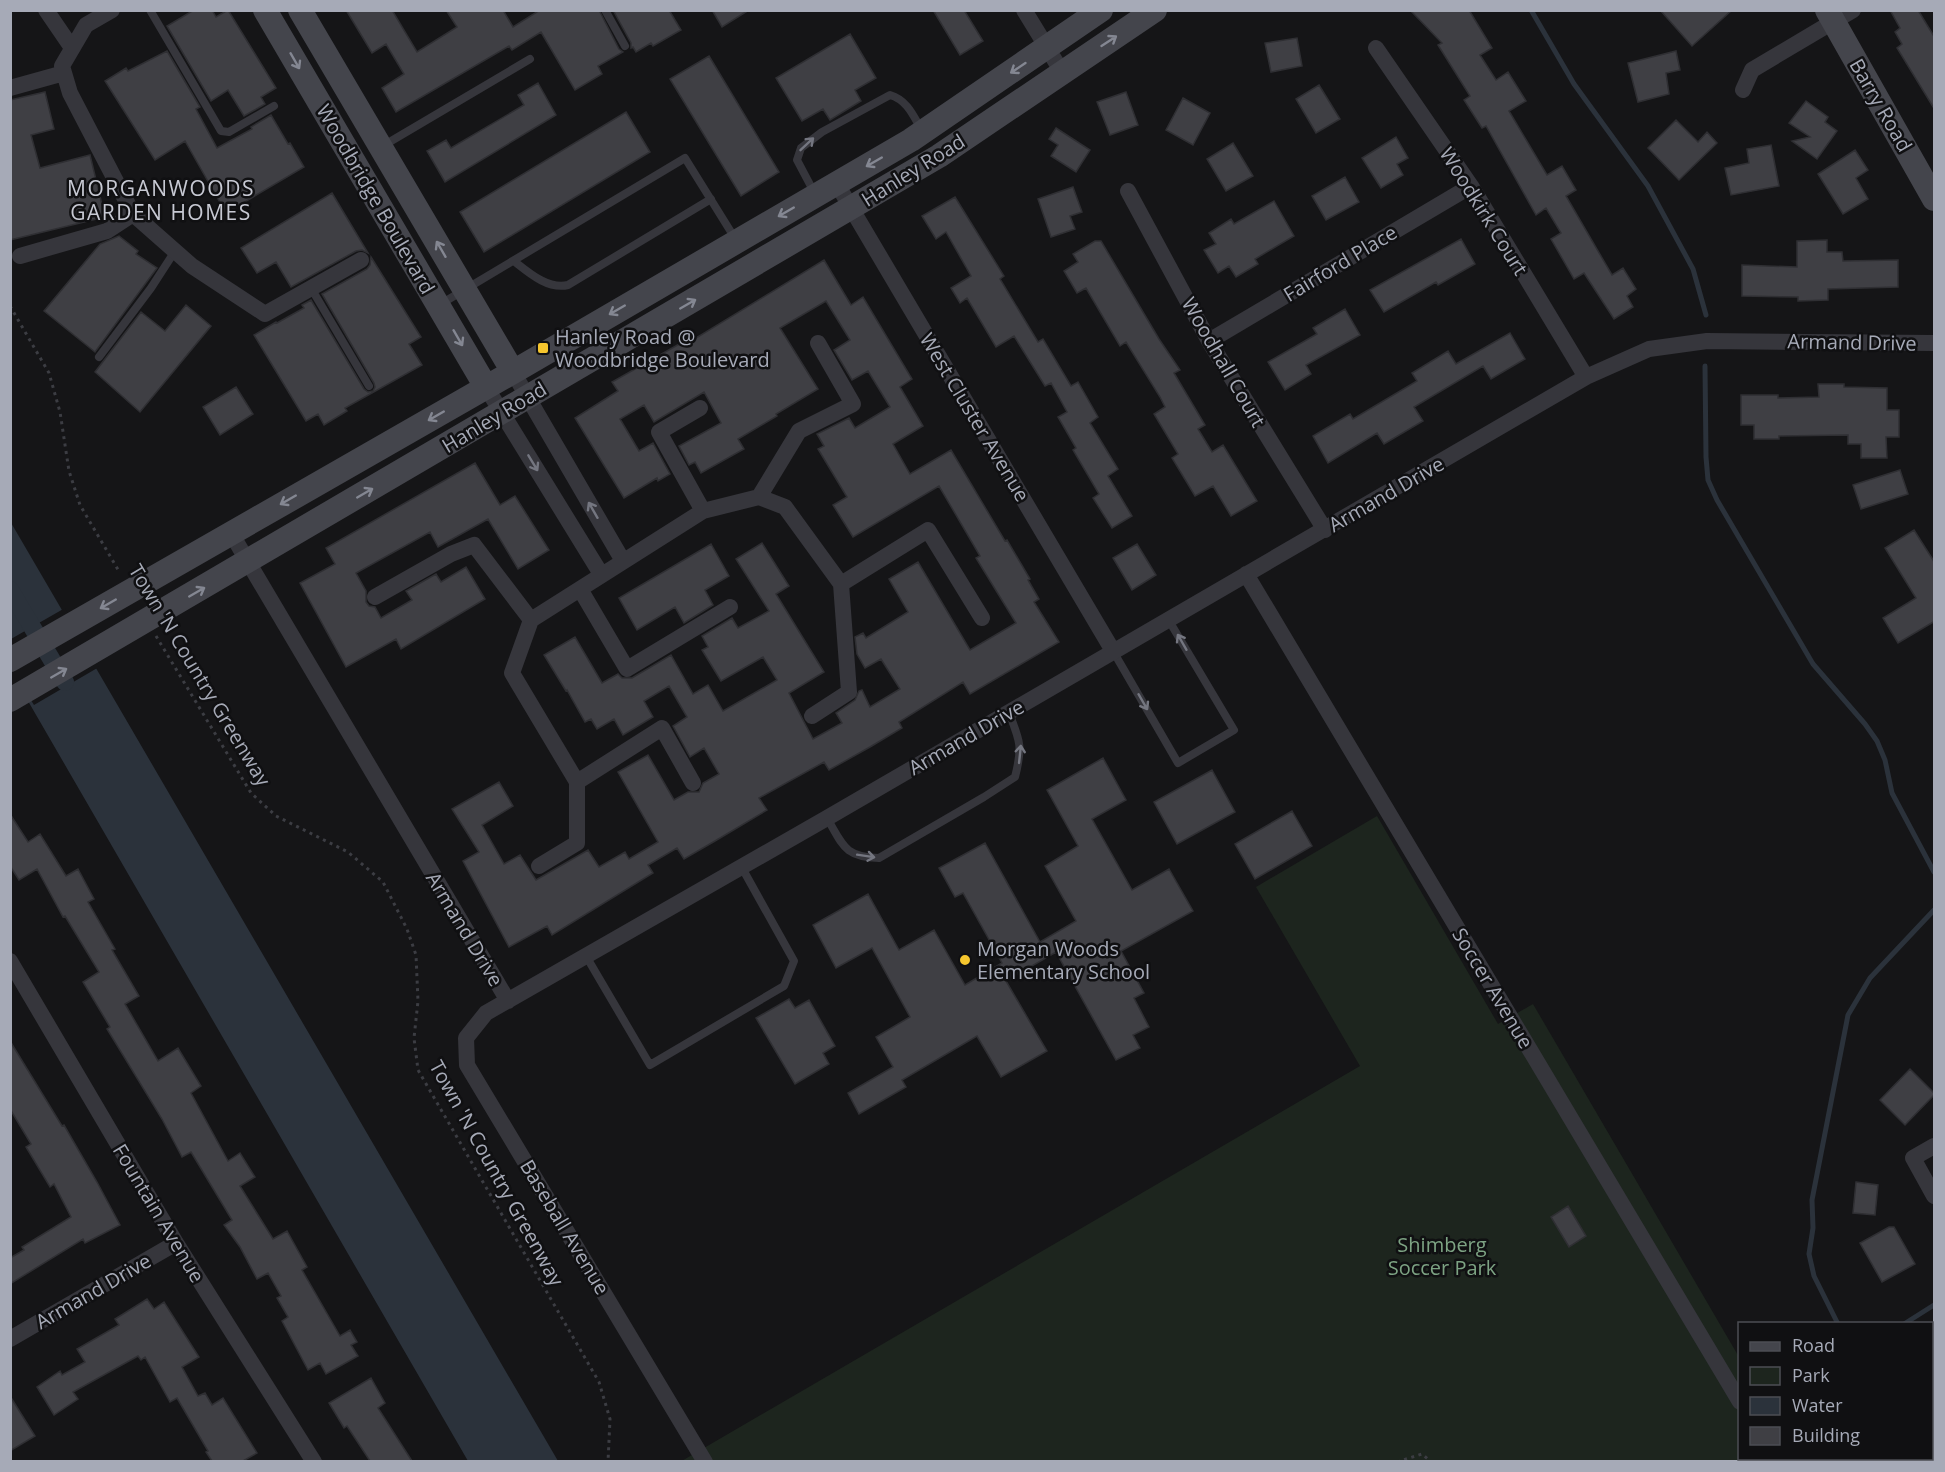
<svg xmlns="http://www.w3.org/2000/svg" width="1945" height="1472" font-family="'Open Sans',sans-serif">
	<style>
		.green { fill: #1d251e }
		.water { fill: #2b323b }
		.pier { fill: #151517 }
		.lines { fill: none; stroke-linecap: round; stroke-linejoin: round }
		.stream { stroke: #2b323b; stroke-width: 5 }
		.canal { stroke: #2b323b; stroke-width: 18 }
		.building { fill: #3f3f44; stroke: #2f2f33; stroke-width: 1.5 }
		.path { stroke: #3c3d43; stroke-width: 3; stroke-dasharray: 3 4.5; stroke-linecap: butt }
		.lane { stroke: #36363c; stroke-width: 8 }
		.street { stroke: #36363c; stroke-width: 16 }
		.secondary { stroke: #44454c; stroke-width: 24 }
		.oneway { stroke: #848792 }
		.oneway2 { stroke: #747680 }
		.poi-dot { fill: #f6c62e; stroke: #101012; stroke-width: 2 }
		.labels { text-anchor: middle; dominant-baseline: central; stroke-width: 5; stroke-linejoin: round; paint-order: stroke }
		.street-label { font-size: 20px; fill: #a6aab7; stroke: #101012 }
		.poi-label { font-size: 20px; fill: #a6aab7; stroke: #101012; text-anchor: start }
		.park-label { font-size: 20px; fill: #7da383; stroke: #101012 }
		.neighbourhood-label { font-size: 21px; letter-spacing: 1.5px; fill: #c7c9d3; stroke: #101012 }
	</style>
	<rect width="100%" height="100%" fill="#151517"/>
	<path class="green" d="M1377,816L1498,1024L1533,1004L1739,1357L1740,1458L1799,1459L1800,1461L680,1462L1360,1066L1256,887Z"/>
	<path class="water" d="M10,521L66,617L10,649Z
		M93,663L558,1461H468L28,701Z"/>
	<path class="pier" d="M65,608L69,616L10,652L11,639Z
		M96,662L99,667L34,705L29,697Z"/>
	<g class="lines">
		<path class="stream" d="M1531,10L1574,84L1648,186L1693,269L1706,315
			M1705,366L1706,457L1708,480L1717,500L1813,664L1865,724L1877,741L1885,760L1892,793L1934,872
			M1838,1324L1814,1276L1809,1254L1813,1228L1812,1200L1848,1015L1870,978L1934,910
			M1904,1324L1934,1305
			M1909,1458L1911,1462"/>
		<path class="canal" d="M10,590L65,682"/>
	</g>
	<path class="building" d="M194,10H212L216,17L228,10L276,88L261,97L265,104L244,116L228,90L211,101L167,26Z
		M346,10H392L417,52L457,27L446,10H503L513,27L540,10H599L619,49L623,52L598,66L602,74L575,90L541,32L512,50L509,46L396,112L382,88L404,74L386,44L372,53Z
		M613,10H669L681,30L653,46L651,43L636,52L633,47L631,48V43Z
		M712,10H749L722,27Z
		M933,10H964L983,41L960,55Z
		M1410,10H1469L1492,48L1480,55L1496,80L1508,72L1526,101L1509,111L1547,175L1562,166L1576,190L1566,196L1612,275L1623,268L1636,289L1627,296L1633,307L1614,319L1584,273L1574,279L1551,239L1561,233L1546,208L1536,215L1486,126L1482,128L1464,100L1470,96L1438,45L1442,43Z
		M1660,10H1732L1692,46Z
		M1890,10H1918L1935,38V110L1897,48L1902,44L1895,32L1900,28Z
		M850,34L876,78L855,90L861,101L830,120L823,109L802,121L776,78Z
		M1297,38L1302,66L1271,72L1265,43Z
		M167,51L200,107L196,109L217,148L252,129L251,127L271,115L288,144L290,143L304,167L226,213L185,141L155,160L105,81L126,68L128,71Z
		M1676,51L1680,70L1666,73L1669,94L1638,102L1628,63Z
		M709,56L779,172L741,196L670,79Z
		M538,83L556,115L445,182L427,151L446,140L451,148L524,105L518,95Z
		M1319,85L1340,119L1316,133L1296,99Z
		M45,92L54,129L31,135L40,168L90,155L105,217L10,240V100Z
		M1126,92L1138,125L1110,135L1097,102Z
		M1183,98L1210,113L1193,145L1166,130Z
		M1806,101L1828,117L1825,122L1837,131L1817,159L1792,141L1810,137L1789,123Z
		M626,112L650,152L484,252L460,212Z
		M1676,120L1698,142L1707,132L1717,143L1679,180L1648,148Z
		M1056,128L1090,150L1076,172L1051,156L1058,145L1049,139Z
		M1396,137L1408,158L1397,164L1403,175L1381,188L1362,158Z
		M1233,143L1253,176L1226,191L1207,159Z
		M1771,145L1779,186L1731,195L1725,168L1749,163L1747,149Z
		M1855,150L1868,170L1856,178L1868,199L1843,214L1818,174Z
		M1345,177L1359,202L1326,220L1312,196Z
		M1073,187L1082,212L1070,216L1075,229L1051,237L1038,199Z
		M332,193L368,253L362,250L356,251L291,287L276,262L257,273L241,248Z
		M955,197L1004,276L1000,279L1038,342L1043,339L1071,386L1078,382L1098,417L1090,423L1118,469L1108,476L1132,516L1112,528L1093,498L1099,494L1073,450L1076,448L1058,417L1067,412L1051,383L1045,386L1014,336L996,347L967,298L960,303L951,288L971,276L946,232L936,239L922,216Z
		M1274,201L1294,236L1255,259L1258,264L1236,277L1229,266L1218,273L1204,250L1216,244L1209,233L1231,219L1234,224Z
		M119,236L138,251L136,254L157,268L95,352L44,311L100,244Z
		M1461,239L1475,264L1438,285L1436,282L1384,312L1370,290Z
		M1827,240V252H1842L1843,261L1898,260V287L1828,289V300L1798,301V297L1742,296V265L1797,267V241Z
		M1095,241H1101L1159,339L1180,370L1174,373L1205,425L1198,429L1212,452L1223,445L1257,501L1231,516L1213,486L1195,496L1172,458L1178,454L1154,414L1165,407L1160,397L1126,342L1120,346L1086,288L1077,293L1064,271L1078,262L1073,254Z
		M371,257L421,337L409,344L422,365L345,408L347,411L324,425L318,414L306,421L254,335L276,322L277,323L304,308L302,305L311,300L364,389L368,392L373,391L375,387L374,383L322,294L367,269L370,265Z
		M824,260L851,305L863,297L912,379L900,387L923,426L893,444L910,474L951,450L1005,541L1007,540L1030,579L1028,580L1039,599L1034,602L1059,642L970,694L963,682L899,722L902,728L870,747L829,770L824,762L759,798L767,810L715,841L684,859L677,848L648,865L653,873L552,935L547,926L509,947L463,861L479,852L452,809L499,782L513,806L482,825L504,864L520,855L536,880L588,850L599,867L625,852L629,859L658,842L618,772L648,755L674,800L688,792H699L703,783L719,774L704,748L690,757L673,726L687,717L669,686L644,701L653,717L623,735L614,719L597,729L591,719L585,722L567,690L566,691L544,655L575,637L602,683L618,674L622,678H632L671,655L693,694L708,685L723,711L777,680L763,657L721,681L702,650L708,647L702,636L732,618L738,628L769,611L736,559L762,543L789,586L776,594L824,672L789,693L813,739L842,723L836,713L855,700L859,691L862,690L870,707L900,689L881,659L865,668L857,654L855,637L863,633L866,638L908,612L889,579L918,562L970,650L1016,623L976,558L980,556L939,486L853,537L833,505L847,497L818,449L824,446L817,434L849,418L855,428L890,407L868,371L852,380L834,350L850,340L826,301L780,328L818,389L776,414L777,416L738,439L744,449L701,473L695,462L689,465L679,446L721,423L704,392L654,422L644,405L620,419L639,451L653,443L670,474L658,481L657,478L624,498L575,418L618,391L612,382L681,343L683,346Z
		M186,305L211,326L140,412L95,372L141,312L165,331Z
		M1345,309L1360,335L1306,365L1311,374L1285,390L1268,362L1317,334L1313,328Z
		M1510,333L1525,359L1491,379L1483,366L1414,407L1423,421L1384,444L1377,433L1328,463L1313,436L1350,414L1353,419L1417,381L1412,373L1448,351L1456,364Z
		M1818,384H1844V387L1887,388V410H1899V437H1886L1887,458H1861V444H1848V435L1779,436V439H1754V425H1741V395H1778V398L1819,397Z
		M236,387L253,414L220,435L203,407Z
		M475,463L500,505L515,496L549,550L518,569L488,519L438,547L430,532L356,573L366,591V602L369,606L375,607L381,618L412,600L406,591L436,574L441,582L466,567L485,599L401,649L396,639L346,667L300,583L335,564L326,548Z
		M1900,470L1908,494L1861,509L1853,485Z
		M1914,530L1935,563V621L1898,643L1883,618L1916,598L1885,548Z
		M711,544L729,576L705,590L713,605L684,623L675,607L637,630L619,598Z
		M1137,544L1156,575L1132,590L1113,558Z
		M1103,758L1126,800L1092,819L1132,890L1169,869L1193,911L1121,951L1144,993L1134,998L1149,1027L1133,1035L1140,1048L1116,1060L1056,952L1006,981L1047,1051L1001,1077L977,1036L902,1080L906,1087L859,1114L848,1093L893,1067L876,1037L910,1017L872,948L836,968L813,925L868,894L899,950L934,930L965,985L1002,963L963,893L955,897L939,868L985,843L1040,942L1076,921L1045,866L1078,846L1047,790Z
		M1212,770L1235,812L1177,844L1154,802Z
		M1292,811L1312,846L1255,879L1235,844Z
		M10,814L28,842L40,834L66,876L78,869L94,899L88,902L115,949L112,950L139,996L125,1004L158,1061L178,1048L201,1086L191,1093L228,1161L240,1153L255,1177L240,1186L273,1239L287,1231L307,1267L302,1270L340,1336L350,1330L357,1342L351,1345L358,1356L326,1374L320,1363L308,1370L282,1321L288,1317L277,1298L281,1296L268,1273L257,1279L240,1247L224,1225L232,1220L191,1152L182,1157L162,1119L107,1029L110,1027L83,982L99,972L65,916L63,917L37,869L19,880L10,866Z
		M789,999L795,1008L809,1000L835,1046L823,1053L829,1064L795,1084L756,1018Z
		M10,1041L62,1126L64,1125L97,1182L120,1225L85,1243L83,1239L10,1284V1258L24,1250L22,1247L71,1217L54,1184L50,1187L26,1147L31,1144L10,1109Z
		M1910,1069L1935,1094L1905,1125L1880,1100Z
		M1856,1182L1878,1185L1875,1215L1853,1213Z
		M1568,1206L1586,1236L1569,1247L1551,1217Z
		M1889,1227H1894L1915,1264L1882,1282L1860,1243Z
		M147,1299L154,1309L164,1302L199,1357L182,1367L198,1396L205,1393L212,1405L223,1398L257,1453L243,1461H212L206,1452L208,1451L177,1398L170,1402L145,1357L141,1360L138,1356L73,1392L78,1399L54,1415L37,1387L60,1371L62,1375L85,1362L77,1349L119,1325L115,1319Z
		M371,1378L385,1403L378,1408L412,1461H370L347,1426L344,1428L329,1403Z
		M10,1396L35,1436L10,1451Z"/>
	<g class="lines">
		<path class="path" d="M10,306L49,373L60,412L69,471L80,505L120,573
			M156,636L251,793L276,816L348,852L383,882L407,929L416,955L418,1001L414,1038L418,1070L599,1382L610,1419L608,1462
			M1397,1462L1422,1454L1431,1462"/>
		<path class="lane" d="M150,10L221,131L229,132L274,106
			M605,10L625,46
			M381,147L530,59
			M815,194L797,160L801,148L822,132L890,95C907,100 913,115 921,129
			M514,261C528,272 548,290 568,285L711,199
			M311,288L369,386
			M439,305L685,158L736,240
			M99,357L151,288L175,251
			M1113,651L1178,763L1234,730L1168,619
			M827,818C843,845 844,857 879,858L984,797L1015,777C1023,746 1020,741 1009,713
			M586,956L650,1065L784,986L794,961L741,866"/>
		<path class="street" d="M46,10L72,48
			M112,10L86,25L62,66L70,93L133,214L192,266L265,314L361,260
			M1024,10L1062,72
			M1376,48L1471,186L1586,377
			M10,88L64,73
			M1743,90L1752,70L1853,10
			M837,184L1113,651
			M1128,191L1209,341L1325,530
			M20,256L107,231L133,214
			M1209,341L1471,186
			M513,372L623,561
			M486,387L601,574
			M700,408L659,432L703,511
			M759,497L799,431L853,404L818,343
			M231,533L508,1001
			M1246,574L1740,1402
			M841,584L928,530L982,618
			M580,589L627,669L730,607
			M375,597L451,554L474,545L531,620
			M577,782L662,728L693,783
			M539,866L577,843V782L512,673L531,620L703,511L759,497L785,507L841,584L849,692L812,716
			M10,961L176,1243L314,1462
			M1934,1146L1913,1158L1934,1196
			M10,1339L176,1243
			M1773,1458L1775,1462
			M705,1462L467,1065L466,1038L486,1013L827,818L1586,377L1649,349L1707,341L1934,343"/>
		<path class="secondary" d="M265,10L486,387
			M300,10L513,372
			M1827,10L1934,199
			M10,660L513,372L911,140L1101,10
			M10,700L939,156L1155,10"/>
	</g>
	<defs><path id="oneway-shaft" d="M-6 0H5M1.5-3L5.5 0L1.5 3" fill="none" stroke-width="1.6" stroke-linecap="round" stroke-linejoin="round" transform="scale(1.5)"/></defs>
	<g class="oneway">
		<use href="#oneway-shaft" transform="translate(1109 41) rotate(-33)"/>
		<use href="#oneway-shaft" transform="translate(295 61) rotate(60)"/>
		<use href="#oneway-shaft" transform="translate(1018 68) rotate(146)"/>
		<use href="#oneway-shaft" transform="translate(874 162) rotate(150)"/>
		<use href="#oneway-shaft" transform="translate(786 212) rotate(150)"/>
		<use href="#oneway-shaft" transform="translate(441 249) rotate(-120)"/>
		<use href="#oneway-shaft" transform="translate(688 304) rotate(-30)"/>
		<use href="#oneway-shaft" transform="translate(617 310) rotate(150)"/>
		<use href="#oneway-shaft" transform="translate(458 338) rotate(60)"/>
		<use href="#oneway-shaft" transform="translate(436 416) rotate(150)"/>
		<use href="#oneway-shaft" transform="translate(365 493) rotate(-30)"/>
		<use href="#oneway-shaft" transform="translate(288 500) rotate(150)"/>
		<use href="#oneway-shaft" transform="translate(197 592) rotate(-30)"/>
		<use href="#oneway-shaft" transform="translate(108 604) rotate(150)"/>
		<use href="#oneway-shaft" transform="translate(59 673) rotate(-30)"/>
	</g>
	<g class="oneway2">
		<use href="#oneway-shaft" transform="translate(807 144) rotate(-43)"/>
		<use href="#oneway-shaft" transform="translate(533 463) rotate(59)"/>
		<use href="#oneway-shaft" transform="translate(593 510) rotate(-120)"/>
		<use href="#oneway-shaft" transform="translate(1182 642) rotate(-120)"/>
		<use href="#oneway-shaft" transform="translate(1143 702) rotate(60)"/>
		<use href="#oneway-shaft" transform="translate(1020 754) rotate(-84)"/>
		<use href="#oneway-shaft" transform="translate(866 856) rotate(9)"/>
	</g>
	<g class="poi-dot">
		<rect x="537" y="342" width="12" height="12" rx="3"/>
		<circle cx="965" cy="960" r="6"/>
	</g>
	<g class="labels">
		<g class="street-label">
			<text transform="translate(1881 105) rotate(60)">Barry Road</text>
			<text transform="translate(913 170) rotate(-32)">Hanley Road</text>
			<text transform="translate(376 199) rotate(60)">Woodbridge Boulevard</text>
			<text transform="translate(1484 211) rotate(58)">Woodkirk Court</text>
			<text transform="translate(1340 263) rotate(-31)">Fairford Place</text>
			<text transform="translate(1852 342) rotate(1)">Armand Drive</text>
			<text transform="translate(1224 362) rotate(60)">Woodhall Court</text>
			<text transform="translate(494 417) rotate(-31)">Hanley Road</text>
			<text transform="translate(975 417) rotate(59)">West Cluster Avenue</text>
			<text transform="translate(1386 494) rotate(-30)">Armand Drive</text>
			<text transform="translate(200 675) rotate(59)">Town 'N Country Greenway</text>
			<text transform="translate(966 737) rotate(-30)">Armand Drive</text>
			<text transform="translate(465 929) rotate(59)">Armand Drive</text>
			<text transform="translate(1493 988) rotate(59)">Soccer Avenue</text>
			<text transform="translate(497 1173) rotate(61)">Town 'N Country Greenway</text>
			<text transform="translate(159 1213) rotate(59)">Fountain Avenue</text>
			<text transform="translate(565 1227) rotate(59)">Baseball Avenue</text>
			<text transform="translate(93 1291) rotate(-30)">Armand Drive</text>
		</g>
		<g class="poi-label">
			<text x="555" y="336">Hanley Road @<tspan x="555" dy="23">Woodbridge Boulevard</tspan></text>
			<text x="977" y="948">Morgan Woods<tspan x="977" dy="23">Elementary School</tspan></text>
		</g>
		<g class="park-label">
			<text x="1442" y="1244">Shimberg<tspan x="1442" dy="23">Soccer Park</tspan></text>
		</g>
		<g class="neighbourhood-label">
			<text x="161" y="188">MORGANWOODS<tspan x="161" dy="24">GARDEN HOMES</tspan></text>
		</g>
	</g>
	<rect width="1945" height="1472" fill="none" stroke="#a6aab7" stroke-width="24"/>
	<rect x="1738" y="1322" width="195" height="138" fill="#101012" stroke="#4c4e54" stroke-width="1.5"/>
	<rect x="1750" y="1342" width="30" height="9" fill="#44454c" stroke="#4c4e54" stroke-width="1.5"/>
	<text x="1792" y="1352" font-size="18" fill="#a6aab7">Road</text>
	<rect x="1750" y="1367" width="30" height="18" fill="#1d251e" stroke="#4c4e54" stroke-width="1.5"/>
	<text x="1792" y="1382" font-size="18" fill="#a6aab7">Park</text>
	<rect x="1750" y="1397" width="30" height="18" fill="#2b323b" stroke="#4c4e54" stroke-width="1.5"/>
	<text x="1792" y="1412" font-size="18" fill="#a6aab7">Water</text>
	<rect x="1750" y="1427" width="30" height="18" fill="#3f3f44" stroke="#4c4e54" stroke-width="1.5"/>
	<text x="1792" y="1442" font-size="18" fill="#a6aab7">Building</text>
</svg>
